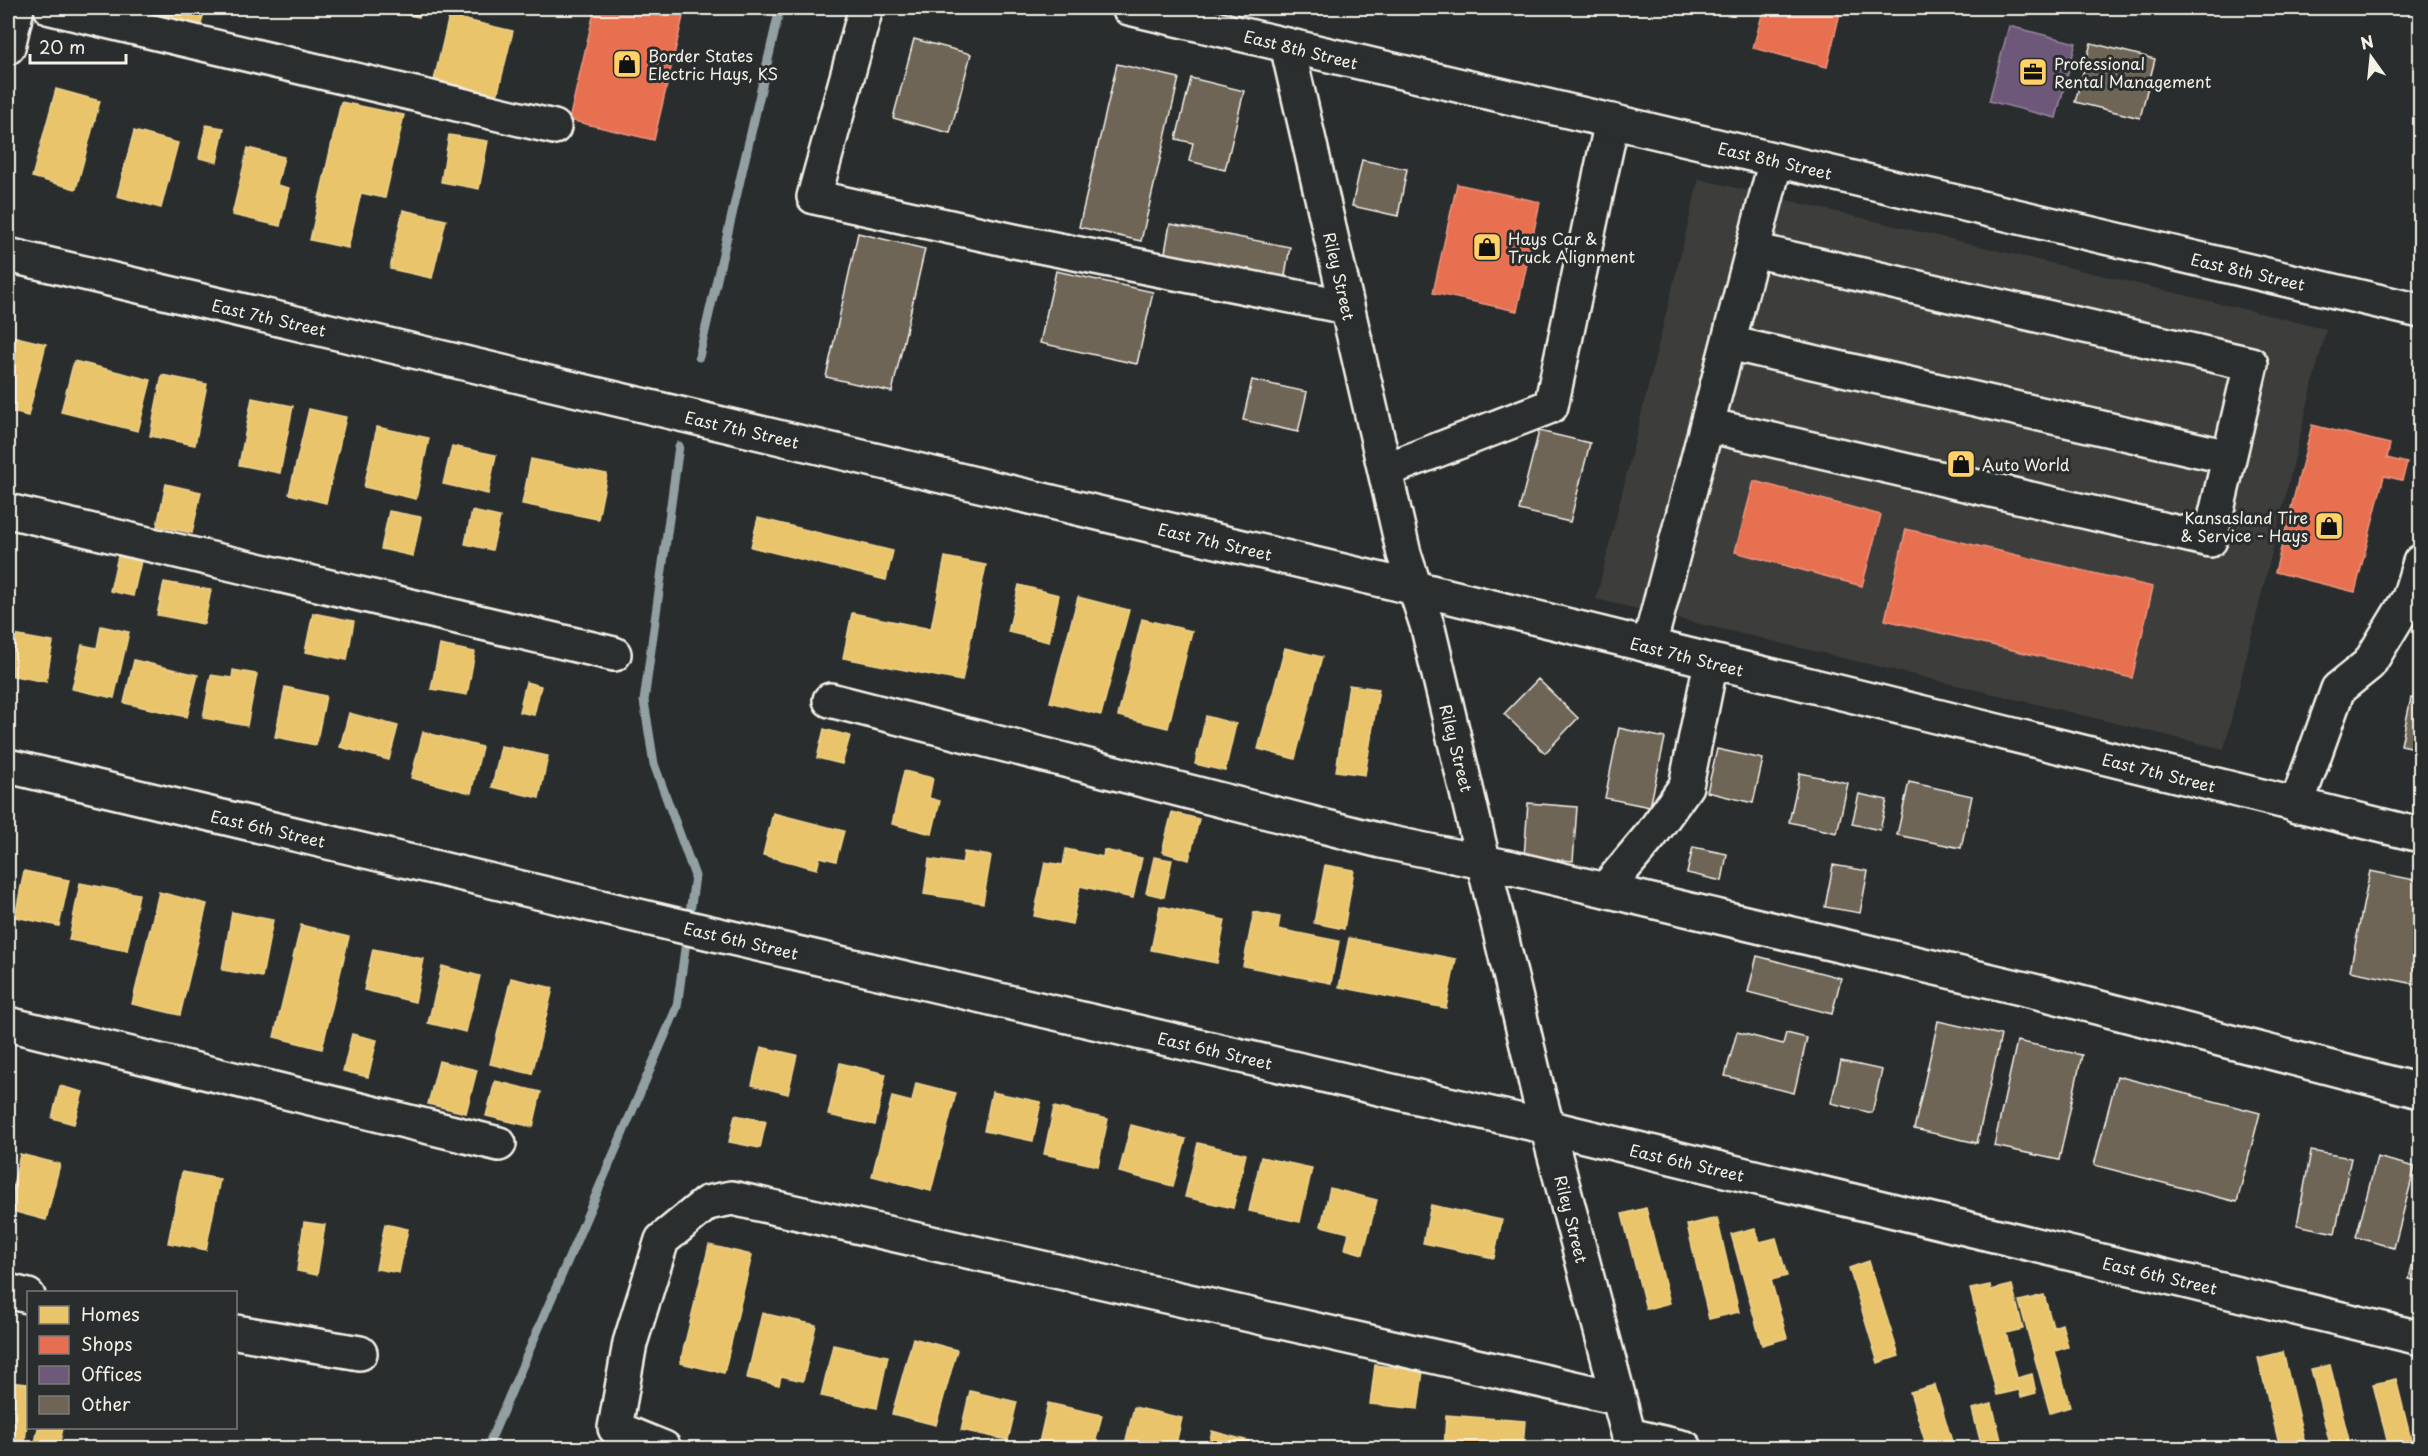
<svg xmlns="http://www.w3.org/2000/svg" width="2428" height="1456" font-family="'Playpen Sans',sans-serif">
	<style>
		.built { fill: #3e3e3a }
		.homes { fill: #e9c46a; stroke: #ecd290; stroke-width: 1.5 }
		.shops { fill: #e76f51; stroke: #eb967e; stroke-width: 1.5 }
		.offices { fill: #6d597a; stroke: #96879b; stroke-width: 1.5 }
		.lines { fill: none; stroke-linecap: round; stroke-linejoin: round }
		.stream { stroke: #92a0a3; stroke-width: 9 }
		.building { fill: #6e6556; stroke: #f4f1e8; stroke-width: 1.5 }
		.minor-casing { stroke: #f4f1e8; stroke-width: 38 }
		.major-casing { stroke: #f4f1e8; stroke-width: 38 }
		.minor { stroke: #2a2d2e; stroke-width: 33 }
		.major { stroke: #2a2d2e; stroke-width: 33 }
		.labels { text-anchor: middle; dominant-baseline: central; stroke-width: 6; stroke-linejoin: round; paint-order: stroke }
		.street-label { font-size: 16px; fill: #f4f1e8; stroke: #2a2d2e }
		.poi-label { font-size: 16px; fill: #f4f1e8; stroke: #2a2d2e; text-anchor: start }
	</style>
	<rect width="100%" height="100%" fill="#2a2d2e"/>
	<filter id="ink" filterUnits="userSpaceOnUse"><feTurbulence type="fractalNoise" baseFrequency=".0167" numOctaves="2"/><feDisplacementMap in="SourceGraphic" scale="12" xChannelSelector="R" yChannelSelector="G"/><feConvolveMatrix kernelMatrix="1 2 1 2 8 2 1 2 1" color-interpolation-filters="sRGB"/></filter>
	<g filter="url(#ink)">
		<path class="built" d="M1699,179L2326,329L2224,749L1596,599Z"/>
		<path class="homes" d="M95,8H205L199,32Z
			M376,8H421L419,17Z
			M449,16L513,31L495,104L432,89Z
			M56,89L100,101L76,189L32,177Z
			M341,102L404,115L385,198L361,193L348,248L310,240Z
			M206,125L224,128L217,162L199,158Z
			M134,131L178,143L161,208L117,196Z
			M449,135L488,141L479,189L441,182Z
			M248,148L284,157L277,185L289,188L280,226L232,215Z
			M403,210L446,220L432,278L390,269Z
			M8,335L46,344L28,416L8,411Z
			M74,361L151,380L138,431L61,412Z
			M162,375L207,384L195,445L150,436Z
			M252,398L293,406L280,473L239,465Z
			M309,409L346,417L326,503L289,494Z
			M377,427L429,438L416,499L364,487Z
			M452,446L496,455L488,494L443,484Z
			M531,459L607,474L598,519L522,504Z
			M166,484L201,492L192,533L157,526Z
			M389,511L421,517L413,556L381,549Z
			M472,511L500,517L492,550L465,544Z
			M758,518L893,551L886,580L751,547Z
			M118,556L141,561L133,596L110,591Z
			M945,557L986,565L962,681L843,658L852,613L931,629Z
			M164,582L211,590L204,624L157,615Z
			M1019,585L1059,595L1049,642L1008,632Z
			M1078,597L1129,610L1101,715L1050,702Z
			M313,613L354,621L347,660L305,652Z
			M1142,619L1192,631L1168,728L1118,716Z
			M101,626L129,632L114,698L72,689L82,645L97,648Z
			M8,634L53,642L46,682L8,675Z
			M440,645L475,652L467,695L431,689Z
			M1285,648L1322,657L1295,759L1258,749Z
			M134,660L198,675L187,717L124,703Z
			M233,670L257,674L247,726L203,718L211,675L232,678Z
			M526,682L541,686L534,715L519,712Z
			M1349,685L1379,689L1365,775L1336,771Z
			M285,687L326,696L316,745L275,737Z
			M349,713L398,726L389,760L340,747Z
			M1206,716L1236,724L1225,771L1195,764Z
			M824,729L850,736L842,764L817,758Z
			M423,732L482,747L471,793L411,778Z
			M501,746L548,756L539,798L492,787Z
			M904,771L933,778L929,798L940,801L932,834L892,824Z
			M1172,812L1199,819L1189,860L1162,852Z
			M773,813L844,831L836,861L820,857L817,869L763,855Z
			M1066,849L1103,857L1104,850L1142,858L1133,898L1080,886L1072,924L1034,916L1045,862L1063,865Z
			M964,852L991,856L983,903L924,894L929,859L962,864Z
			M1154,857L1172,860L1164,897L1146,893Z
			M1325,865L1354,870L1344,929L1314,923Z
			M24,871L69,880L59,926L15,917Z
			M80,883L139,894L127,951L69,940Z
			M159,892L207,904L180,1015L132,1004Z
			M1160,906L1225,920L1217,963L1151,950Z
			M232,912L273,920L262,977L222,970Z
			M1254,912L1280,917L1278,929L1339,941L1331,983L1243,966Z
			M301,925L349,937L322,1049L274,1037Z
			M1349,938L1456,959L1446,1008L1339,987Z
			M373,949L424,959L415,1002L364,990Z
			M442,966L480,976L466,1032L428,1023Z
			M511,978L553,988L532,1074L490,1064Z
			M352,1034L377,1040L368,1077L343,1071Z
			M761,1047L797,1055L788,1094L752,1085Z
			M439,1061L477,1070L466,1113L428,1104Z
			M840,1063L886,1074L875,1125L828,1115Z
			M495,1081L541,1092L533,1127L486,1116Z
			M916,1083L956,1093L931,1191L872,1176L892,1097L912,1102Z
			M60,1086L83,1092L74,1124L52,1118Z
			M992,1092L1041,1102L1033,1141L984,1131Z
			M1054,1107L1108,1119L1098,1166L1044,1154Z
			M735,1115L766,1121L760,1148L729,1142Z
			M1131,1125L1186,1139L1173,1186L1119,1172Z
			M1198,1143L1246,1154L1233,1208L1185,1197Z
			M20,1154L60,1164L46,1220L8,1210Z
			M1261,1157L1312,1168L1300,1222L1249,1211Z
			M182,1172L220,1179L206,1250L168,1243Z
			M1330,1188L1377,1200L1363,1254L1345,1249L1349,1233L1321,1226Z
			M1431,1205L1502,1220L1494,1258L1423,1243Z
			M1646,1208L1670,1303L1646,1309L1622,1214Z
			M1717,1218L1739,1312L1709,1319L1687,1225Z
			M304,1222L325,1225L317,1275L297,1271Z
			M385,1224L408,1229L399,1273L376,1269Z
			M1755,1228L1760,1242L1776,1238L1787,1276L1771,1280L1787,1338L1762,1345L1731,1234Z
			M709,1245L752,1255L724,1373L680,1363Z
			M1869,1261L1899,1356L1878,1363L1849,1268Z
			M1990,1285L1991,1290L2012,1285L2023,1329L2006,1333L2017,1378L2032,1374L2036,1393L2021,1397L2019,1390L1997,1395L1970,1289Z
			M2044,1295L2053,1327L2062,1324L2068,1347L2055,1351L2070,1407L2050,1413L2019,1301Z
			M762,1313L816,1325L803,1381L781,1376L779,1385L747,1378Z
			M913,1338L957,1350L936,1425L892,1414Z
			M833,1345L888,1356L877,1408L821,1396Z
			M2283,1352L2306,1448H2280L2258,1358Z
			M1375,1365L1423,1371L1418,1409L1370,1404Z
			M2330,1365L2351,1448H2331L2311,1369Z
			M2396,1379L2413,1448H2389L2373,1384Z
			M8,1382L28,1384V1415L25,1441L8,1439Z
			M1935,1385L1954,1448H1927L1910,1392Z
			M970,1391L1017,1402L1008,1440L961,1430Z
			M1048,1403L1102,1415L1094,1448L1038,1447Z
			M1992,1404L2003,1448H1982L1972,1409Z
			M1134,1407L1182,1418L1175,1448H1124Z
			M1446,1415L1525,1421L1523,1448H1444Z
			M38,1428H63L59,1447L35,1443Z
			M1212,1431L1249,1441L1247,1448H1208Z"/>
		<path class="shops" d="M595,8H685L654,140L569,120Z
			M1680,8H1712L1711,15Z
			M1764,8H1819L1840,13L1827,67L1753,48Z
			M1457,184L1540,202L1517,311L1433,293Z
			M2312,425L2390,444L2387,458L2407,463L2402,480L2384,476L2355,592L2275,572Z
			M1754,481L1881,515L1862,586L1735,552Z
			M1906,529L2153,587L2132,678L1885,620Z"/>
		<path class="offices" d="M2009,26L2076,43L2056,118L1989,101Z"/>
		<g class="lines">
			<path class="stream" d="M699,357L780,8
				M487,1448L677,1007L695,876L654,764L644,701L679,446"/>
		</g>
		<path class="building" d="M914,39L971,54L950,133L893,118Z
			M2091,43L2155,59L2140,118L2075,102Z
			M1117,64L1179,78L1141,241L1079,227Z
			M1191,78L1244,91L1225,170L1189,161L1193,143L1176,139Z
			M1362,160L1407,169L1398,216L1352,206Z
			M1170,224L1290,247L1284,281L1164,258Z
			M858,233L925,249L892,392L826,377Z
			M1056,271L1153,292L1137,364L1040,343Z
			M1252,380L1307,392L1298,432L1243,420Z
			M1539,431L1590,443L1570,522L1519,510Z
			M1538,679L1578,718L1545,753L1504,714Z
			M2411,698L2420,700V749L2401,745Z
			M1619,728L1665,738L1650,807L1605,798Z
			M1717,749L1763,759L1753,803L1707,792Z
			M1800,773L1848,783L1837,833L1789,822Z
			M1909,782L1972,796L1961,848L1897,835Z
			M1859,794L1887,800L1880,830L1852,824Z
			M1528,803L1577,807L1573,861L1524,857Z
			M1693,847L1727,854L1722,881L1687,873Z
			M1833,865L1868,871L1860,913L1825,907Z
			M2370,871L2420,881V985L2350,971Z
			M1757,956L1841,978L1832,1014L1748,992Z
			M1938,1021L2001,1035L1977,1143L1914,1129Z
			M1737,1032L1783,1044L1786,1033L1807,1038L1794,1093L1725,1076Z
			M2017,1041L2082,1055L2059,1160L1994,1146Z
			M1841,1061L1882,1070L1872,1113L1831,1103Z
			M2117,1076L2260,1113L2237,1202L2094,1165Z
			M2311,1151L2351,1158L2335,1233L2297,1225Z
			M2377,1157L2415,1167L2394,1248L2356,1237Z
			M2420,1231V1282L2409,1279Z"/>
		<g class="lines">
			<g class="minor-casing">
				<path id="minor" d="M51,8L554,127
					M866,8L814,197L1014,241L1347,307
					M1287,45L1404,554L1428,628L1539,1096L1632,1448
					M8,47L17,8
					M8,255L1415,588L2420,835
					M1729,343L2229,457
					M1707,425L2210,540L2251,364L1753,250
					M1386,470L1551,406L1612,121
					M8,511L614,654
					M1649,646L1776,160
					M830,700L1381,841L1512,868L2046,994L2420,1091
					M8,766L706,932L1547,1127L2420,1338
					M2296,806L2338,689L2369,664L2409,598L2420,562
					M1605,890L1651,835L1686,786L1711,662
					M8,1024L499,1144
					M8,1291L28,1296
					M236,1332L360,1353
					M1629,1435L1685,1448
					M664,1448L615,1428L630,1343L662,1240L707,1203L732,1198L1618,1398"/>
			</g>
			<g class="major-casing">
				<path id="major" d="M1129,8L2420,311"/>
			</g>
			<use href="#minor" class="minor"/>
			<use href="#major" class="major"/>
		</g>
	</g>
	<defs>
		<g id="shop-square" transform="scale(1.5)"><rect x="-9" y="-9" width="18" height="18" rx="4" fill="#ffd166" stroke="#2a2d2e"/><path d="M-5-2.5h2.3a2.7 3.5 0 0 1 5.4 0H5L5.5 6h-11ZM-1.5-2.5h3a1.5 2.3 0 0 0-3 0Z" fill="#111"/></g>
		<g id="office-square" transform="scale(1.5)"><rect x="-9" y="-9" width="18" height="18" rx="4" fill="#ffd166" stroke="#2a2d2e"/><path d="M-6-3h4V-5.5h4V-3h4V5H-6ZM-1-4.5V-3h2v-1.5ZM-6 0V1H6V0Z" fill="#111"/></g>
	</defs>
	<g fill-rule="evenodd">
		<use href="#shop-square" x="627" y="64"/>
		<use href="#office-square" x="2033" y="72"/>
		<use href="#shop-square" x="1487" y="247"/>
		<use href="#shop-square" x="1961" y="464"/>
		<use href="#shop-square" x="2329" y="526"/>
	</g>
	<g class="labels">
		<g class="street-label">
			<text transform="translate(1301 49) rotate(14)">East 8th Street</text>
			<text transform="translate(1775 160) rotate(13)">East 8th Street</text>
			<text transform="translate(2248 271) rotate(13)">East 8th Street</text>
			<text transform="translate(1340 276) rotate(77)">Riley Street</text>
			<text transform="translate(269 317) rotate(13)">East 7th Street</text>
			<text transform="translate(742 429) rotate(13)">East 7th Street</text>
			<text transform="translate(1215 541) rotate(13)">East 7th Street</text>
			<text transform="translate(1687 656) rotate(14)">East 7th Street</text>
			<text transform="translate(1457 748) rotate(76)">Riley Street</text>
			<text transform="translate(2159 772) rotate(14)">East 7th Street</text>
			<text transform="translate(268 828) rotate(13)">East 6th Street</text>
			<text transform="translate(741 940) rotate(13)">East 6th Street</text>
			<text transform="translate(1215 1050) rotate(13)">East 6th Street</text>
			<text transform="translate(1687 1162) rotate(13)">East 6th Street</text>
			<text transform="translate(1572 1219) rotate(76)">Riley Street</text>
			<text transform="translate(2160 1275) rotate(13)">East 6th Street</text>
		</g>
		<g class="poi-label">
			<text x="648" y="55">Border States<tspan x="648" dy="18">Electric Hays, KS</tspan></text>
			<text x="2054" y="63">Professional<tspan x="2054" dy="18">Rental Management</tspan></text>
			<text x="1508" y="238">Hays Car &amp;<tspan x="1508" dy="18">Truck Alignment</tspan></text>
			<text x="1982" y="464">Auto World</text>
			<text x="2308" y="517" text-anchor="end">Kansasland Tire<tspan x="2308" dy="18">&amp; Service - Hays</tspan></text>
		</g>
	</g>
	<rect width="2428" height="1456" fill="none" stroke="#2a2d2e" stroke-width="30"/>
	<rect x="15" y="15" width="2398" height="1426" fill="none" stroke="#f4f1e8" stroke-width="2" filter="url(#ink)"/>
	<rect x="27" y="1291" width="210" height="138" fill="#2a2d2e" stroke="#7b7b78" stroke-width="1.5"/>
	<rect x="39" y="1306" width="30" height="18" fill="#e9c46a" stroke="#7b7b78" stroke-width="1.5"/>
	<text x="81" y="1321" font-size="18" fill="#f4f1e8">Homes</text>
	<rect x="39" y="1336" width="30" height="18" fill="#e76f51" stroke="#7b7b78" stroke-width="1.5"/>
	<text x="81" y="1351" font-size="18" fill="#f4f1e8">Shops</text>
	<rect x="39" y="1366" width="30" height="18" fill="#6d597a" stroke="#7b7b78" stroke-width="1.5"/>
	<text x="81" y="1381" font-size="18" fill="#f4f1e8">Offices</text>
	<rect x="39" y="1396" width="30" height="18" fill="#6e6556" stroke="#7b7b78" stroke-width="1.5"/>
	<text x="81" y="1411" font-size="18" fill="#f4f1e8">Other</text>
	<g transform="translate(2371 57) rotate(345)" stroke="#2a2d2e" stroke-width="4.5" paint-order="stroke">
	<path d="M0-4.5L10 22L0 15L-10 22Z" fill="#f4f1e8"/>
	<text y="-9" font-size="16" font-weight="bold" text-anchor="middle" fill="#f4f1e8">N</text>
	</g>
	<path d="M30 54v9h96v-9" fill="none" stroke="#f4f1e8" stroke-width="3"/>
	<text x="39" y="54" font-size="18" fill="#f4f1e8" stroke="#2a2d2e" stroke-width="4.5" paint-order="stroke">20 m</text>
</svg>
